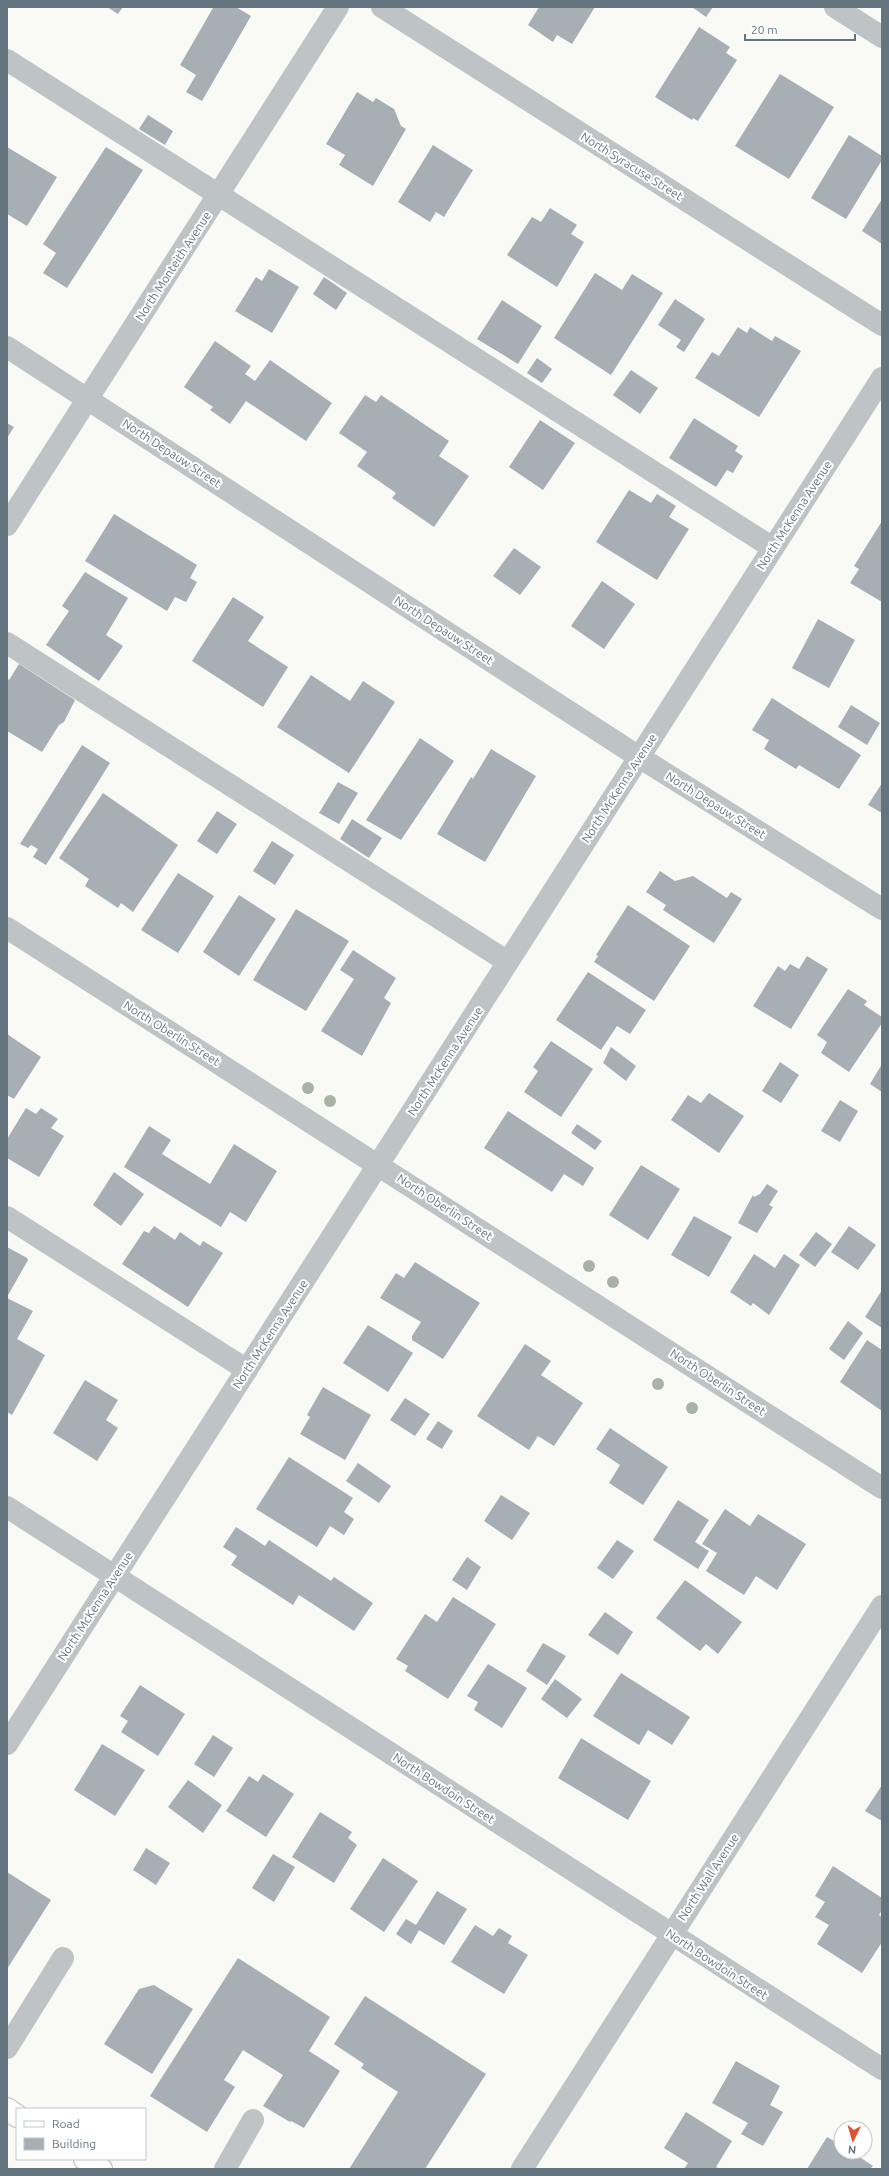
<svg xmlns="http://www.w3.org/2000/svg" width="889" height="2176" font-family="Ubuntu,sans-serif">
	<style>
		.building { fill: #a7afb5 }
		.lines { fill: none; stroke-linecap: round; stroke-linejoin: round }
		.major-casing { stroke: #b4b9bd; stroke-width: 24 }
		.minor { stroke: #bec3c6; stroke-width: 22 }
		.major { stroke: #fff; stroke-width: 22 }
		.tree { fill: #a9b3a5 }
		.labels { text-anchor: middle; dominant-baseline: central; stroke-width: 4; stroke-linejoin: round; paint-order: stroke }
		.street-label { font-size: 12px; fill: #657580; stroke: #fff }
	</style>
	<rect width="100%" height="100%" fill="#f9f9f6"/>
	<path class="building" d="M107,7H123L118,14Z
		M219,7H236L251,16L202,101L186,92L196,75L180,65L213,8Z
		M539,7H595L572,44L557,35L553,42L528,25Z
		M692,7H713L706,17Z
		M699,27L730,47L726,53L737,60L698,121L693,118L692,120L655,97Z
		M780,74L834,107L789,179L735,146Z
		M357,92L373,102L376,98L394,109L401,126L406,129L373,186L339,165L345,155L326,144Z
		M148,115L173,131L165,145L139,129Z
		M849,135L882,156V160L846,219L811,198Z
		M433,145L473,170L444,217L436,212L430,222L398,202Z
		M7,147L57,177L27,226L7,214Z
		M106,147L143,170L67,288L43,273L56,253L43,244Z
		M882,199V244L862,231Z
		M550,208L577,225L571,234L584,242L557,287L507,255L532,217L541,222Z
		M269,269L299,287L272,333L235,311L256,277L262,281Z
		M595,273L622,290L632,274L663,293L611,375L554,338Z
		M324,277L347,293L336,310L313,294Z
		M675,299L705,319L684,352L676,347L681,340L658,325Z
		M502,300L542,326L518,364L477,339Z
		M738,327L747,333L750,327L772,341L775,336L801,351L759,417L695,378L712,352L719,356Z
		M215,341L251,366L245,374L255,381L270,360L332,403L306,441L246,401L230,424L210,410L213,407L184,387Z
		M537,358L552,369L542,383L527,373Z
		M631,370L658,388L640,414L613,395Z
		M365,395L376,402L381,395L449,441L439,456L469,476L434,527L392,498L396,493L357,466L367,452L339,433Z
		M694,418L738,446L735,451L743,456L733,473L727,470L716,487L669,458Z
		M540,420L575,443L543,490L509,467Z
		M7,423L14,427L7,438Z
		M629,490L651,503L657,494L676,506L669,517L689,529L657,580L596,542Z
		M114,514L197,565L190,578L197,582L186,602L175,597L167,611L85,561Z
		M882,521V602L850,583L859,569L854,566Z
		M514,548L541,567L520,595L493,576Z
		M85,572L128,598L106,635L123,646L99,681L46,645L69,611L62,606Z
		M602,581L635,604L604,649L571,626Z
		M233,597L264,617L248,641L288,667L263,707L192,661Z
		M818,619L855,640L829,688L792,668Z
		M19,664L75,700L64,722L59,725L42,752L7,731V678L9,680Z
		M311,675L350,701L363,681L395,702L349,773L277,727Z
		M772,698L861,755L839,789L799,765L796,769L764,749L769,740L752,730Z
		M851,705L880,723L867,745L838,727Z
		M420,738L454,761L401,840L366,820Z
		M82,745L110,763L46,865L33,857L38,849L31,845L28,848L20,844Z
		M491,749L536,776L485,862L437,834L471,777L473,779Z
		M338,782L358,793L339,824L319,813Z
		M882,783V813L868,805Z
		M103,793L178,845L133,912L121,903L118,908L85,886L89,879L59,858Z
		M217,811L237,824L217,854L197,841Z
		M352,819L382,838L369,858L340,839Z
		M272,841L294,855L275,885L253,871Z
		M660,871L675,881L693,876L727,898L731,892L742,899L714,943L663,910L666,905L646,892Z
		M178,873L214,896L178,953L141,930Z
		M239,895L276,919L239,976L203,952Z
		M628,905L690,946L654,1001L594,962L598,956L596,955Z
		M296,909L349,941L306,1011L253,980Z
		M353,950L396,978L384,998L391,1003L362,1056L321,1031L354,979L340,970Z
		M807,956L828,969L791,1029L753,1006L778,966L785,971L790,964L799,969Z
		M588,972L646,1010L630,1034L617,1026L601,1050L556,1020Z
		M848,989L867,1001L864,1005L882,1017V1023L849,1072L821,1053L827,1042L817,1035Z
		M7,1034L41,1057L14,1099L7,1095Z
		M551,1041L593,1069L561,1117L524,1092L538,1071L533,1067Z
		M611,1047L636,1066L626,1081L603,1063Z
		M780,1062L799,1075L781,1103L762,1091Z
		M882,1064V1092L870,1084Z
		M709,1093L744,1116L719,1153L671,1120L688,1095L701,1103Z
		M840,1100L858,1111L840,1142L821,1131Z
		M26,1108L36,1114L41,1108L58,1119L51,1128L64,1136L39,1177L7,1158V1139Z
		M508,1111L594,1168L583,1186L564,1174L552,1192L484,1148Z
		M577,1124L602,1141L595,1150L571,1133Z
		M149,1126L171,1140L162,1154L210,1184L234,1144L277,1171L246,1222L230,1212L221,1227L124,1167Z
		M641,1165L680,1189L648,1240L609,1215Z
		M114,1172L144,1194L121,1226L93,1205Z
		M767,1184L778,1191L769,1205L773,1207L757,1233L738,1223L753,1195L754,1197L760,1194Z
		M694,1216L732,1237L709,1277L671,1255Z
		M154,1226L175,1240L180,1232L200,1246L203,1241L223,1253L188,1307L122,1264L144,1231L149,1233Z
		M849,1226L876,1245L858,1270L831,1252Z
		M816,1232L832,1244L815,1267L799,1255Z
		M7,1247L27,1258L28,1260L7,1297Z
		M754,1254L775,1268L784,1254L800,1265L769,1315L753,1303L751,1306L730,1292Z
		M415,1262L480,1303L443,1359L412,1340V1336L421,1322L380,1298L396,1273L404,1278Z
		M882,1290V1328L865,1317Z
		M7,1298L33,1311L17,1339L45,1355L12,1415L7,1412Z
		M848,1321L863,1333L844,1360L829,1349Z
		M368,1325L413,1353L388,1392L343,1363Z
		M867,1340L882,1350V1411L840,1382Z
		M525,1344L551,1361L541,1375L583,1403L554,1446L538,1436L529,1450L477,1416Z
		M85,1380L118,1400L106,1420L118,1428L97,1461L53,1433Z
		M323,1387L371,1415L345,1460L300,1434L310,1417L307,1415Z
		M405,1398L430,1414L415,1436L390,1420Z
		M438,1421L453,1431L442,1449L426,1439Z
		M610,1428L668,1467L643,1505L609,1483L620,1465L596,1449Z
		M289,1457L353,1498L344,1512L354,1519L344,1535L330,1526L317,1547L256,1509Z
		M358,1463L391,1486L379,1503L346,1481Z
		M501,1495L530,1513L512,1540L484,1521Z
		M678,1500L709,1520L695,1542L709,1551L698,1569L653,1540Z
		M725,1509L750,1526L758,1514L806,1544L777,1590L756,1576L744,1595L706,1571L717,1553L702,1544Z
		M236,1527L265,1546L269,1540L331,1581L334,1577L373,1603L354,1631L299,1595L293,1605L231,1565L237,1556L223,1547Z
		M617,1540L634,1551L613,1579L597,1568Z
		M467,1557L481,1567L467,1590L452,1580Z
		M685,1580L742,1622L718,1654L706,1644L700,1651L656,1618Z
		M453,1597L496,1624L448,1699L405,1671L408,1666L396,1659L425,1614L437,1622Z
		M605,1612L633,1632L618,1655L588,1635Z
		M543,1643L566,1656L547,1685L526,1671Z
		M488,1664L527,1688L502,1728L474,1710L478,1702L467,1696Z
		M621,1673L690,1717L672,1745L648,1730L639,1745L593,1716Z
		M555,1679L582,1699L567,1718L541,1699Z
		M140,1685L185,1714L158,1756L121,1732L128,1721L120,1716Z
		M213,1735L233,1748L214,1777L194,1764Z
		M581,1738L651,1781L628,1820L558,1778Z
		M102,1744L145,1770L115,1816L74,1790Z
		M263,1774L294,1794L266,1837L226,1811L249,1776L258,1782Z
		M188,1780L222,1805L203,1833L168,1807Z
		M882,1785V1821L865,1811Z
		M320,1812L352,1832L348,1838L357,1845L334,1883L292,1857Z
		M146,1848L170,1863L156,1885L133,1870Z
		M273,1854L295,1867L274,1902L252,1888Z
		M383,1858L418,1881L384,1932L350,1909Z
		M833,1866L882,1898V1910L879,1915L882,1917V1942L862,1973L817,1944L829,1925L815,1917L825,1902L815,1896Z
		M7,1872L51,1900L7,1969Z
		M437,1891L467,1909L444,1945L419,1930L411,1944L396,1934L406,1919L416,1925Z
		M475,1925L493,1936L499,1928L512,1936L508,1943L528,1955L504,1994L451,1962Z
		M238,1958L330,2017L309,2051L340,2071L304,2128L291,2121L290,2122L263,2106L283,2075L243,2050L224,2080L235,2087L207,2132L150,2096Z
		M154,1985L193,2009L152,2074L104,2044L139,1989Z
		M365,1996L486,2074L425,2169H349L398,2092L361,2068L364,2064L334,2044Z
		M736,2061L780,2086L770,2105L783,2112L763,2146L741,2134L748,2123L712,2103Z
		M686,2112L732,2141L716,2167L720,2169H684L688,2163L664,2148Z
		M827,2137L841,2145V2152H852L873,2166L870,2169H807Z"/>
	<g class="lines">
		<g class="major-casing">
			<path id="major" d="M7,2109L17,2116
				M85,2159L101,2169"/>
		</g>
		<path class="minor" d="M382,7L882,325
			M835,7L882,37
			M7,60L773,548
			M7,347L639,757L882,909
			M7,525L338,7
			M7,643L508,962
			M7,928L882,1488
			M7,1217L247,1370
			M7,1507L882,2069
			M7,1744L882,378
			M7,2048L63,1958
			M225,2169L253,2120
			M522,2169L882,1606"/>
		<use href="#major" class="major"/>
	</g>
	<g class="tree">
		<circle cx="308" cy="1088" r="6"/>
		<circle cx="330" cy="1101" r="6"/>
		<circle cx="589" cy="1266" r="6"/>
		<circle cx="613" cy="1282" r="6"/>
		<circle cx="658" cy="1384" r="6"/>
		<circle cx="692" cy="1408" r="6"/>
	</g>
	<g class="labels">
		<g class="street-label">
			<text transform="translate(632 166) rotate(32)">North Syracuse Street</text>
			<text transform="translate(173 266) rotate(-57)">North Monteith Avenue</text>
			<text transform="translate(172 453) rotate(33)">North Depauw Street</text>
			<text transform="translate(794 515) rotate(-57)">North McKenna Avenue</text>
			<text transform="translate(444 630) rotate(33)">North Depauw Street</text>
			<text transform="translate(619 788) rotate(-57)">North McKenna Avenue</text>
			<text transform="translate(716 805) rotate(32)">North Depauw Street</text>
			<text transform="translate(172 1033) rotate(32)">North Oberlin Street</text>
			<text transform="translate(445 1061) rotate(-57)">North McKenna Avenue</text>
			<text transform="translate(445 1207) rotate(33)">North Oberlin Street</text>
			<text transform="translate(270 1334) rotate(-57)">North McKenna Avenue</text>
			<text transform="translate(718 1382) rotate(33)">North Oberlin Street</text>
			<text transform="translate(95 1606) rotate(-57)">North McKenna Avenue</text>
			<text transform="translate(444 1788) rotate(33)">North Bowdoin Street</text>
			<text transform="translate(708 1877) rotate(-57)">North Wall Avenue</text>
			<text transform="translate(717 1964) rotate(33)">North Bowdoin Street</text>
		</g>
	</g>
	<rect width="889" height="2176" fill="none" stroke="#657580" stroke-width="16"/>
	<rect x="16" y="2108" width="130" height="52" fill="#ffffff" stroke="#c1c8cc"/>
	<rect x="24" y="2121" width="20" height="6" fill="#ffffff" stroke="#c1c8cc"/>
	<text x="52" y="2128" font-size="12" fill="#657580">Road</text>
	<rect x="24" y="2138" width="20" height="12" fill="#a7afb5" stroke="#c1c8cc"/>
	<text x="52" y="2148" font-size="12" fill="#657580">Building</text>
	<g transform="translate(853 2140) rotate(185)"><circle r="19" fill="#ffffff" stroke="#c1c8cc"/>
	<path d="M0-3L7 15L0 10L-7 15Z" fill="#de5231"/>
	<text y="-6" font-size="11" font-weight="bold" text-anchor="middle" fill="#657580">N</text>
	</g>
	<path d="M745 34v6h110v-6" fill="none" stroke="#657580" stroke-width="2"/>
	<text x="751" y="34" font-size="12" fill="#657580" stroke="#ffffff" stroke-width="3" paint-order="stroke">20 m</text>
</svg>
